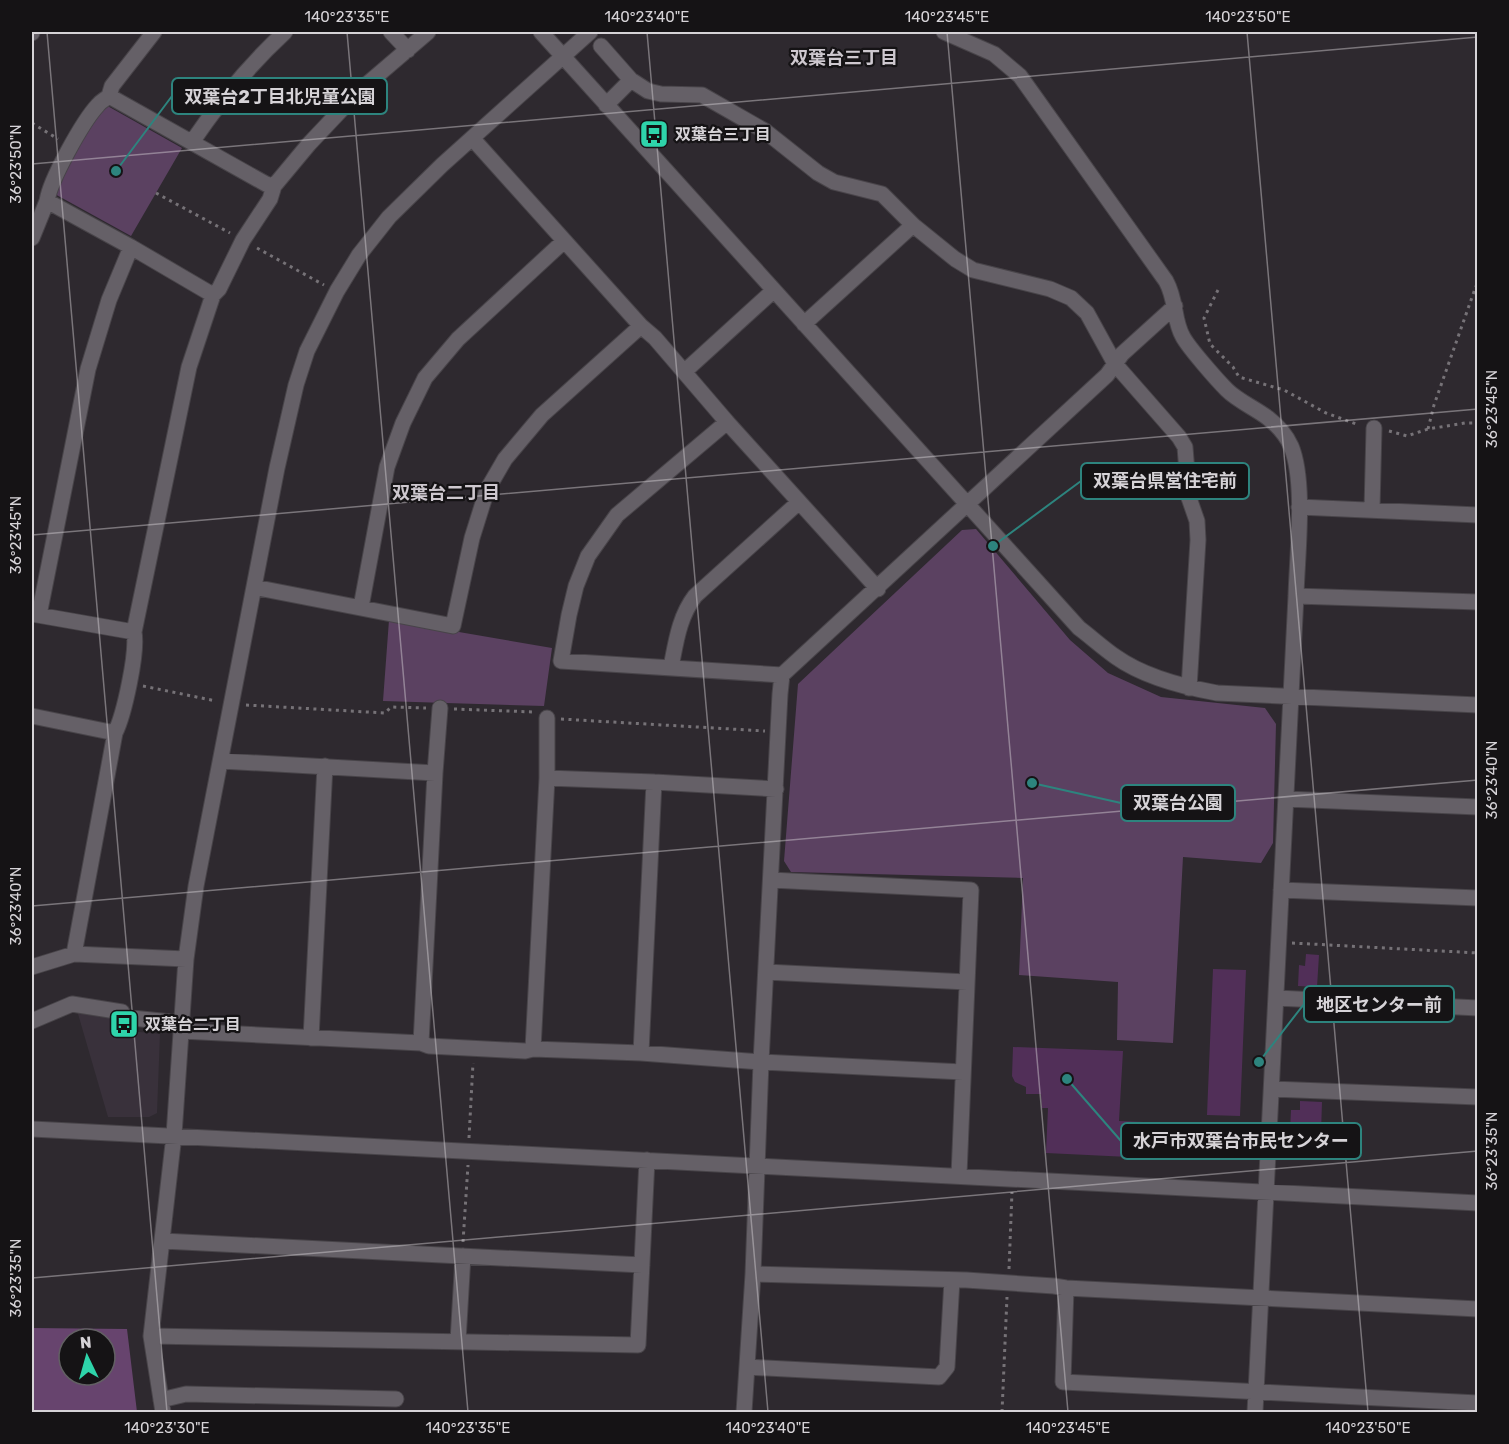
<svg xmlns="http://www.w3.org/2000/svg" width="1509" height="1444" font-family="Rubik,'Noto Sans JP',sans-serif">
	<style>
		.built { fill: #39313b }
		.green { fill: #5b4161 }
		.forest { fill: #67446e; fill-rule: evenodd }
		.building { fill: #512f58 }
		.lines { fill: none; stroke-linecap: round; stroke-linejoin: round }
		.minor-casing { stroke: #484449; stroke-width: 17 }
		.path { stroke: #767277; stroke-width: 3; stroke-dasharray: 3 4.5; stroke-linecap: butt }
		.minor { stroke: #656067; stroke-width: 15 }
		.ticks { fill: none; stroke: #d6d3d7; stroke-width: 1.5; stroke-opacity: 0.45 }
		.labels { text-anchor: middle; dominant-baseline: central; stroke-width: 4.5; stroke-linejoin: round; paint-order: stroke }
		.poi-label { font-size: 16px; font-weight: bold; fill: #d6d3d7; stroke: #151315; text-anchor: start }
		.neighbourhood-label { font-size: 18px; font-weight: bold; fill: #cec8cf; stroke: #151315 }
		.leader { fill: none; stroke: #2d847e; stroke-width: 2 }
		.callout-dot { fill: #2d847e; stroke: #151315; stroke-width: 2 }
		.callout { fill: #151315; stroke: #2d847e; stroke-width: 2 }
		.callout-label { font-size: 18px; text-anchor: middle; font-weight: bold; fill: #d6d3d7 }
		.neatline { fill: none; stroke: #d6d3d7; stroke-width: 2 }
		.ticks-label { font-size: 15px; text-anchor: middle; fill: #d6d3d7 }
	</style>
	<rect width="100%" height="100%" fill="#2e292f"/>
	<path class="built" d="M76,1007L120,1015L119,1030L160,1034L157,1113L149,1117H108Z"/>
	<path class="green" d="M104,104L182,148L131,236L53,193L75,150Z
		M976,529L1070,640L1108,673L1161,697L1265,708L1276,724L1273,843L1261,863L1183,857L1173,1043L1117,1040L1118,982L1019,975L1023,878L791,872L784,861L798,684L962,530Z
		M389,620L552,648L544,706L383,701Z"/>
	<path class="forest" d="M32,1328L127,1329L137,1412H32ZM69,1339H105V1375H69Z"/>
	<path class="building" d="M1306,954L1319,955L1317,987L1298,986L1299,965L1305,966Z
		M1213,969L1246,970L1240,1116L1207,1115Z
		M1013,1047L1123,1051L1119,1121L1193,1124L1191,1160L1046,1153L1048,1108H1042L1041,1094H1026V1087L1015,1082L1012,1076Z
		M1300,1101L1322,1102L1321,1133L1290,1131L1291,1110H1300Z"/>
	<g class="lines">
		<g class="minor-casing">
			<path id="minor" d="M154,32L112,86L109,96L266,184L274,186L309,144L359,91L428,32
				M391,32L408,50
				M541,32L1079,628C1091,637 1103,648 1116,657C1144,677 1184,687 1217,693L1478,705
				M944,32L994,54L1020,76L1166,281C1177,301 1173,320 1183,337C1189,348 1217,380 1227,390C1238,401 1255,408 1268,418C1277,425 1286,435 1291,446C1306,482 1297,556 1296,596L1255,1412
				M32,33V32
				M601,46L631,80L648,91L661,94L702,95L765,131L818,173L834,182L882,194L913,225L955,259L973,270L1050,289L1071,298L1087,313L1115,364L1179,437L1185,447L1189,498L1197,521L1198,540L1189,688
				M606,105L631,80
				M472,138L641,326L655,338L727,422L878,589
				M192,142C219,102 249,65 285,32
				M47,201C50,180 83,121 98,105C101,101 106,99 109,96
				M32,238L47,201L131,247L213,295L189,367L134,632C138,652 124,715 115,733
				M213,295L219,289L243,240L270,199L274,186
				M804,324L913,225
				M684,372L773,291
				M727,422L617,515L588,556L576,586L569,615L561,661L782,675
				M1299,507L1478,515
				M1372,509L1374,428
				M254,587L453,626L472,538L487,490L505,459L542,415L641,326
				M1296,596L1478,602
				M361,607L387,467L403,423L425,378L458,339L564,241
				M32,614L134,632
				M39,615L88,369L109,300L131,247
				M671,667C676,642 679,617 695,596L799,502
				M32,716L115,733L74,954
				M547,718V778
				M221,761L435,773
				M1286,799L1478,807
				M771,880L971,890L959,1175
				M1281,890L1478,898
				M32,967L74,954L186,959
				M766,972L967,982
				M1277,998L1478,1008
				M32,1021L72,1004L122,1012V1017L181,1023
				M181,1031L421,1043L429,1046L525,1051L533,1049L641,1053L761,1062L963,1072
				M311,1038L325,766
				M421,1043L435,773L440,708
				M533,1049L547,778L654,782L776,789
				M641,1053L654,782
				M1272,1089L1478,1097
				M32,1129L1478,1203
				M163,1241L642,1265
				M753,1274L966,1280L1054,1286L1066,1288L1478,1309
				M1066,1288L1063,1382L1478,1403
				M151,1336L638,1345L647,1160
				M458,1341L463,1256
				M747,1367L939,1377L947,1367L952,1280
				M161,1400L186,1394L396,1399
				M163,1412L151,1336L174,1135L186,959L196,886L277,468L296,385L307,351L337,291L359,255L389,217L442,165L590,32
				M744,1412L753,1274L761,1062L780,694L782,675L1107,375L1122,354L1175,306"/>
		</g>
		<path class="path" d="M32,123L58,139
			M156,193L230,233
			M257,248L324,285
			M1218,290L1204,318L1210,344L1233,367L1239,377L1284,390L1326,413L1359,425
			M1428,429L1434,405L1476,286
			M1389,431L1407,436L1428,429L1465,423H1478
			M143,686L216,701
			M246,705L385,713L391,707L426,708
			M454,709L534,712
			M561,719L765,731
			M1292,943L1478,953
			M469,1138L473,1063
			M463,1242L468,1165
			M1009,1269L1012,1192
			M1002,1412L1007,1297"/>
		<use href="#minor" class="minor"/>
	</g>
	<path class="ticks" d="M47,32L167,1412M347,32L468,1412M647,32L768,1412M947,32L1068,1412M1247,32L1368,1412M32,164L1478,37M32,535L1478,409M32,906L1478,780M32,1278L1478,1151"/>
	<defs>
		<g id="bus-square" transform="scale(1.5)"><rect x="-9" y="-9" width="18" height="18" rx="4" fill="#2ed4aa" stroke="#151315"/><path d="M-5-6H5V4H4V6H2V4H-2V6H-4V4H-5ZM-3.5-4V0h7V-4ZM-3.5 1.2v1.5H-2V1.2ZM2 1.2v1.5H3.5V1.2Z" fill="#111"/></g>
	</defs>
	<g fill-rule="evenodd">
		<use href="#bus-square" x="654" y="134"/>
		<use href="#bus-square" x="124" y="1024"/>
	</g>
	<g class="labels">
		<g class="poi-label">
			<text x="675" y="134">双葉台三丁目</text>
			<text x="145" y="1024">双葉台二丁目</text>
		</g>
		<g class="neighbourhood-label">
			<text x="844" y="58">双葉台三丁目</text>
			<text x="446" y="493">双葉台二丁目</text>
		</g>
	</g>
	<path class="leader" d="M116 171L172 96M993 546L1081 481M1032 783L1121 803M1259 1062L1304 1004M1067 1079L1121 1141"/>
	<g class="callout-dot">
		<circle cx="116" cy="171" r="6"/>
		<circle cx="993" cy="546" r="6"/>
		<circle cx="1032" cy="783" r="6"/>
		<circle cx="1259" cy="1062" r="6"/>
		<circle cx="1067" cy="1079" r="6"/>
	</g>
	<g class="callout">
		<rect x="172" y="78" width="215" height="36" rx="6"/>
		<rect x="1081" y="463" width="168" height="36" rx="6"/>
		<rect x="1121" y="785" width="114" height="36" rx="6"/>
		<rect x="1304" y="986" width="150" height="36" rx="6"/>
		<rect x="1121" y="1123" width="240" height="36" rx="6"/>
	</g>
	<g class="callout-label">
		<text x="280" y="103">双葉台2丁目北児童公園</text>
		<text x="1165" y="487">双葉台県営住宅前</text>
		<text x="1178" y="809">双葉台公園</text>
		<text x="1379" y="1011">地区センター前</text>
		<text x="1241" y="1147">水戸市双葉台市民センター</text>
	</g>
	<rect width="1509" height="1444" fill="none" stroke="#151315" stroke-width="66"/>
	<g transform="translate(87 1357) rotate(355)"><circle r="28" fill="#151315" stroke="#626063" stroke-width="1.5"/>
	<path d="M0-4.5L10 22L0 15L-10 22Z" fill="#2ed4aa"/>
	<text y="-9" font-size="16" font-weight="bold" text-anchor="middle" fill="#d6d3d7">N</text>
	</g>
	<rect x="33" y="33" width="1443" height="1378" class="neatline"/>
	<g class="ticks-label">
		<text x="347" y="22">140°23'35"E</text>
		<text x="647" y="22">140°23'40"E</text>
		<text x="947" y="22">140°23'45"E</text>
		<text x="1248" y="22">140°23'50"E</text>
		<text transform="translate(16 164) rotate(-90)" y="5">36°23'50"N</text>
		<text transform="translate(1492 409) rotate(-90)" y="5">36°23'45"N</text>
		<text transform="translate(16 535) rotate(-90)" y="5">36°23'45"N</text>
		<text transform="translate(1492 780) rotate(-90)" y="5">36°23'40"N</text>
		<text transform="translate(16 906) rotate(-90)" y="5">36°23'40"N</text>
		<text transform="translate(1492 1151) rotate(-90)" y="5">36°23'35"N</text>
		<text transform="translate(16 1278) rotate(-90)" y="5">36°23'35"N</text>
		<text x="167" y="1433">140°23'30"E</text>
		<text x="468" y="1433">140°23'35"E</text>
		<text x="768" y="1433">140°23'40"E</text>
		<text x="1068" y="1433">140°23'45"E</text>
		<text x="1368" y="1433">140°23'50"E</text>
	</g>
</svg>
